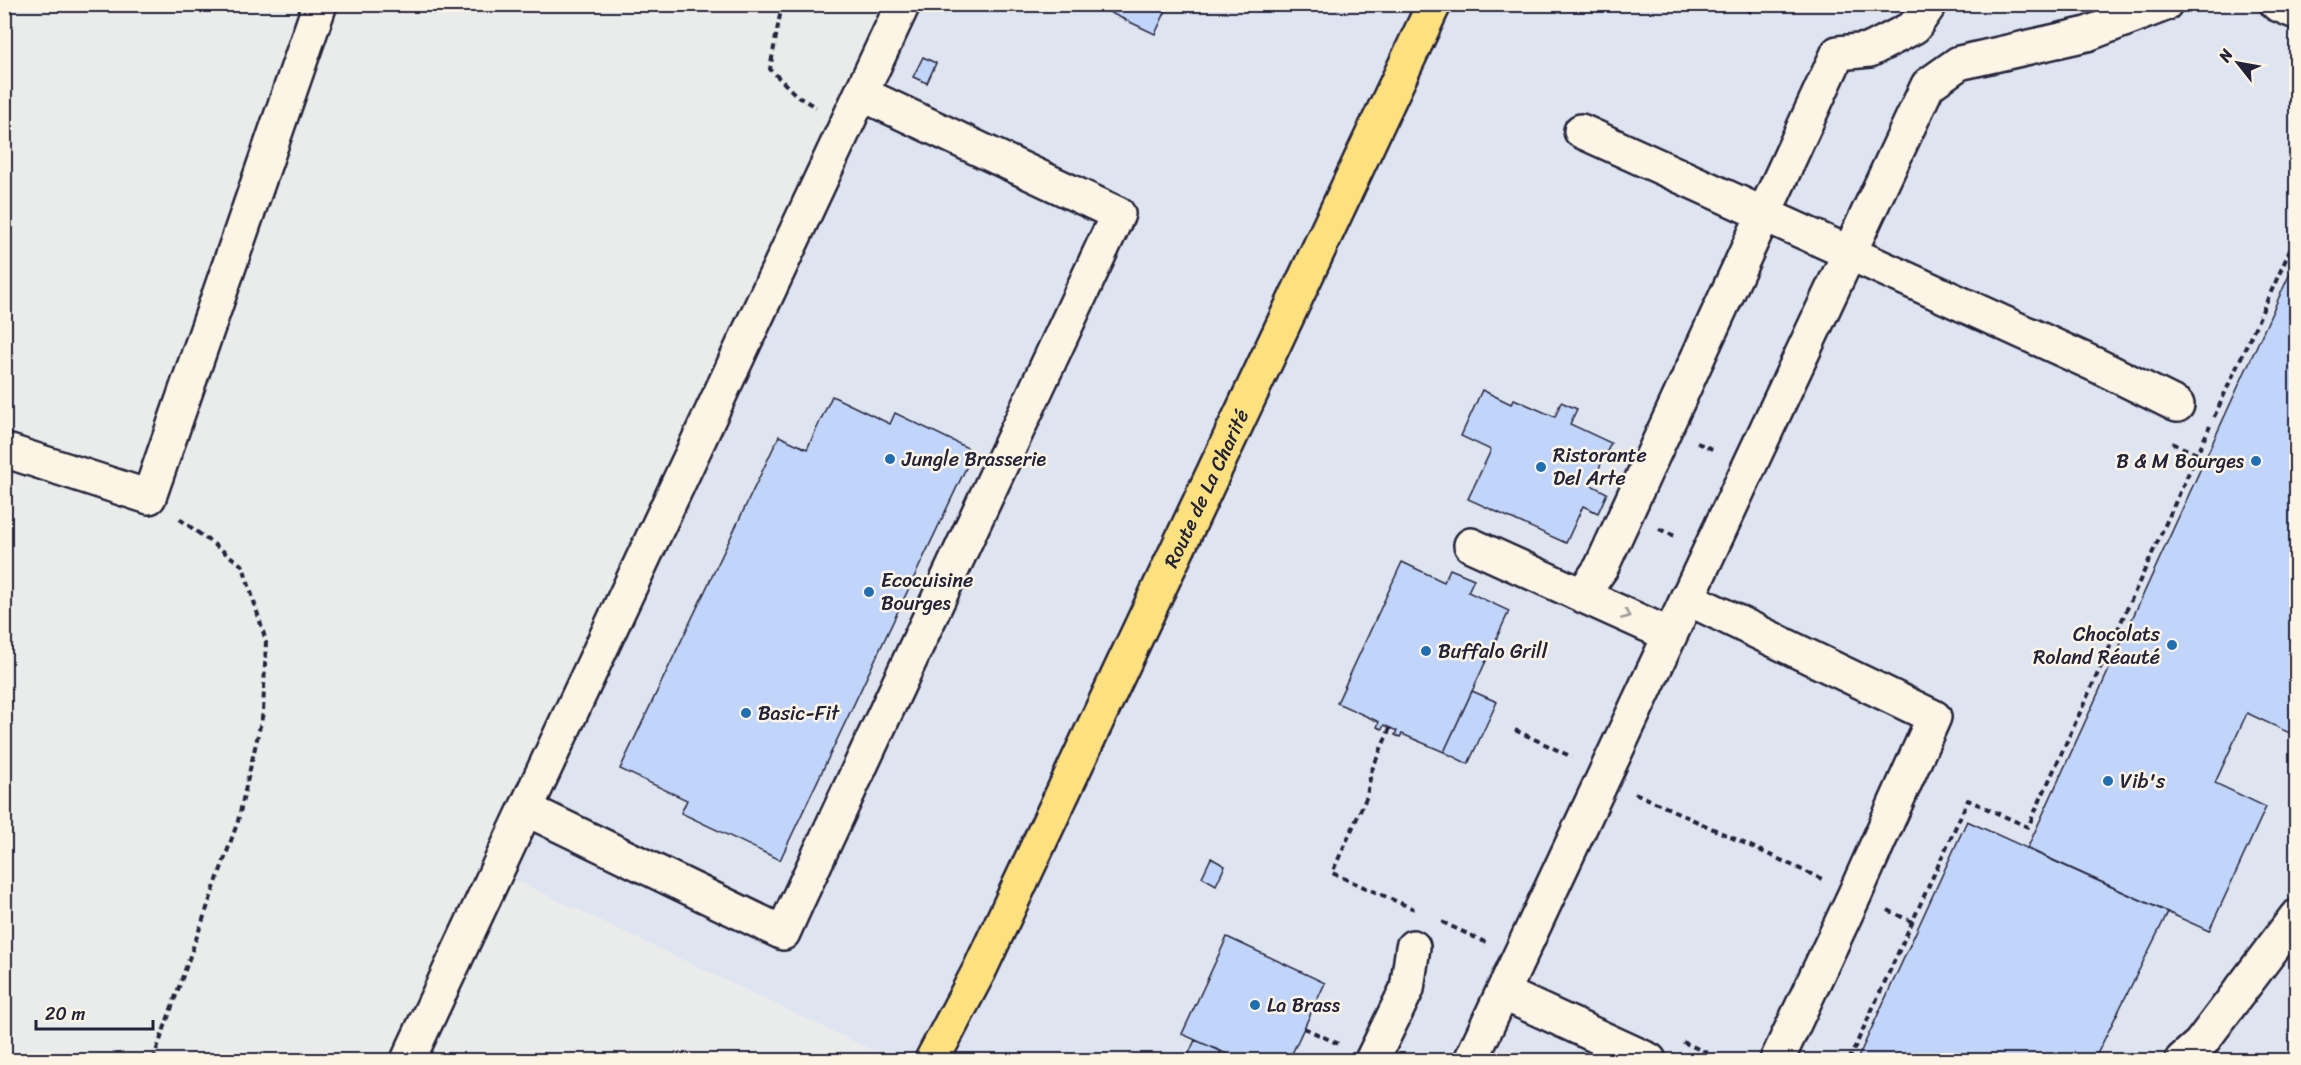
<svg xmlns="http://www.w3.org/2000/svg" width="2301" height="1065" font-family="Sriracha,sans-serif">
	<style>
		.built { fill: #dee4f0 }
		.building { fill: #c1d5fa; stroke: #22223b; stroke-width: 1.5 }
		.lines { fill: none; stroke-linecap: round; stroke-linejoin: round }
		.minor-casing { stroke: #22223b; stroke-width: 38 }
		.major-casing { stroke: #22223b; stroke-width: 38 }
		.path { stroke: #22223b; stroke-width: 4; stroke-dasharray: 6 4.5; stroke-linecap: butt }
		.minor { stroke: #fcf5e5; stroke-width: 33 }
		.major { stroke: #fde080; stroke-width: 33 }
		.oneway { stroke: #9a9698 }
		.poi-dot { fill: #1f6fb2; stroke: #fcf5e5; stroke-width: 2 }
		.labels { text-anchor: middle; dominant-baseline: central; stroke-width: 5; stroke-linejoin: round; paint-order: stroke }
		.poi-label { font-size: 20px; fill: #22223b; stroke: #fcf5e5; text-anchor: start }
		.street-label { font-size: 20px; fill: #22223b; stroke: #fcf5e5 }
	</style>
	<rect width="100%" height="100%" fill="#eaebeb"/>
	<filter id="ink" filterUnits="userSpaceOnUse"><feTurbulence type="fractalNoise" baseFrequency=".0167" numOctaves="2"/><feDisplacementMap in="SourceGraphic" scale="12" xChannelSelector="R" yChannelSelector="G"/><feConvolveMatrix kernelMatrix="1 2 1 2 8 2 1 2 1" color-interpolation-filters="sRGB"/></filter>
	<g filter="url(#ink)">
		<path class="built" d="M892,5H2296V1060H958L872,1050L497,871Z"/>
		<path class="building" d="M1092,4H1169L1155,34Z
			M1881,4H1896L1893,10Z
			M923,57L936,63L927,83L913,77Z
			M2296,260V736L2247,713L2215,783L2266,807L2209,931L2027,849Z
			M1482,390L1511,404L1514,399L1555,417L1561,402L1577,409L1570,424L1611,443L1591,485L1607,493L1598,513L1583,506L1566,543L1468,499L1491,450L1461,436Z
			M832,396L890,424L895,413L974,451L780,860L681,813L687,800L620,769L779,436L807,449Z
			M1402,562L1444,582L1450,569L1474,579L1468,592L1509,611L1444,752L1402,734L1400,737L1395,735L1397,731L1384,725L1382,729L1377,727L1379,722L1337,703Z
			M1472,691L1497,702L1468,764L1444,752Z
			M1967,821L2168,912L2094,1060H1857Z
			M1211,858L1225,866L1216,885L1202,877Z
			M1227,937L1325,983L1289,1060H1240L1182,1034Z
			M1195,1040L1221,1051L1216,1060H1186Z"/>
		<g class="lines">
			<g class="minor-casing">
				<path id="minor" d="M2277,4L2296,12
					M1581,131L2096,365L2177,405
					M4,450L149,497L320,4
					M1471,545L1670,635
					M1582,595L1601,568L1838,53L1870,50L1914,27L1930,4
					M1687,598L1934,717L1855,894L1777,1060
					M526,809L783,933L797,902L1118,214L862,94
					M1503,993L1649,1060
					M408,1060L903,4
					M1372,1060L1407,989L1413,947
					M1471,1060L1928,85L1959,63L2087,34L2165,4
					M2182,1060L2200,1044L2296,917"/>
			</g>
			<g class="major-casing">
				<g id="major">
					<path id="s1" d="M932,1060L979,971L1434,4"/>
				</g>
			</g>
			<path class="path" d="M782,4L770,69L798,97L816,107
				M1749,13L1753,4
				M2214,417L2296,237
				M1697,443L1715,450
				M2172,443L2197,454
				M1659,529L1677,537
				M1390,728L1371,772L1367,796L1332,873L1414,909
				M1515,730L1572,757
				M1635,793L1822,879
				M1888,910L1912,922
				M1442,922L1487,943
				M1304,1028L1339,1044
				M1683,1042L1723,1060
				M153,1060L238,821L263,713L266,641L243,566L177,517
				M1849,1060L1968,800L2028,827L2210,426"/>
			<use href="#minor" class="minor"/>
			<use href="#major" class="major"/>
		</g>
		<defs><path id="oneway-chevron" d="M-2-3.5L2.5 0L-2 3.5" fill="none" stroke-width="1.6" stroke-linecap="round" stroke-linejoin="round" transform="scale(1.5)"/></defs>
		<use class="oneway" href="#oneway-chevron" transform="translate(1626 615) rotate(24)"/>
	</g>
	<g class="poi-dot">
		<circle cx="890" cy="459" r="6"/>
		<circle cx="2256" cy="461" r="6"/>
		<circle cx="1541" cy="467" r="6"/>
		<circle cx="869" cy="592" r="6"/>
		<circle cx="2172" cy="645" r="6"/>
		<circle cx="1426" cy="651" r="6"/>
		<circle cx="746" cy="713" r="6"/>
		<circle cx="2108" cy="781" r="6"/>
		<circle cx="1255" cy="1005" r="6"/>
	</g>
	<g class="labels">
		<g class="poi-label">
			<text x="1553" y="455">Ristorante<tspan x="1553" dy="23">Del Arte</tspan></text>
			<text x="902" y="459">Jungle Brasserie</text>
			<text x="2244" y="461" text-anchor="end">B &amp; M Bourges</text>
			<text x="881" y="580">Ecocuisine<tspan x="881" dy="23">Bourges</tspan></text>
			<text x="2160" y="634" text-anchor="end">Chocolats<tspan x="2160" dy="23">Roland Réauté</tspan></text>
			<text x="1438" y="651">Buffalo Grill</text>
			<text x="758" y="713">Basic-Fit</text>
			<text x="2120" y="781">Vib's</text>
			<text x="1267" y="1005">La Brass</text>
		</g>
		<g class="street-label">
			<text stroke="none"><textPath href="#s1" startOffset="634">Route de La Charité</textPath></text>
		</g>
	</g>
	<rect width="2301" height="1065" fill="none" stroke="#fcf5e5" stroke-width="24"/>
	<rect x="12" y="12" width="2277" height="1041" fill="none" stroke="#22223b" stroke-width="2" filter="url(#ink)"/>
	<g transform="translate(2238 63) rotate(301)" stroke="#fcf5e5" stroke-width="4.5" paint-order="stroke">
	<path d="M0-4.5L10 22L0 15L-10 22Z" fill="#22223b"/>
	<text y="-9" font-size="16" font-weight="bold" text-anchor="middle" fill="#22223b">N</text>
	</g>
	<path d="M36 1020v9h117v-9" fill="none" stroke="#22223b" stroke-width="3"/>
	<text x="45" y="1020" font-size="18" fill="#22223b" stroke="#fcf5e5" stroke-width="4.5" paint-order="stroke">20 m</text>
</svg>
